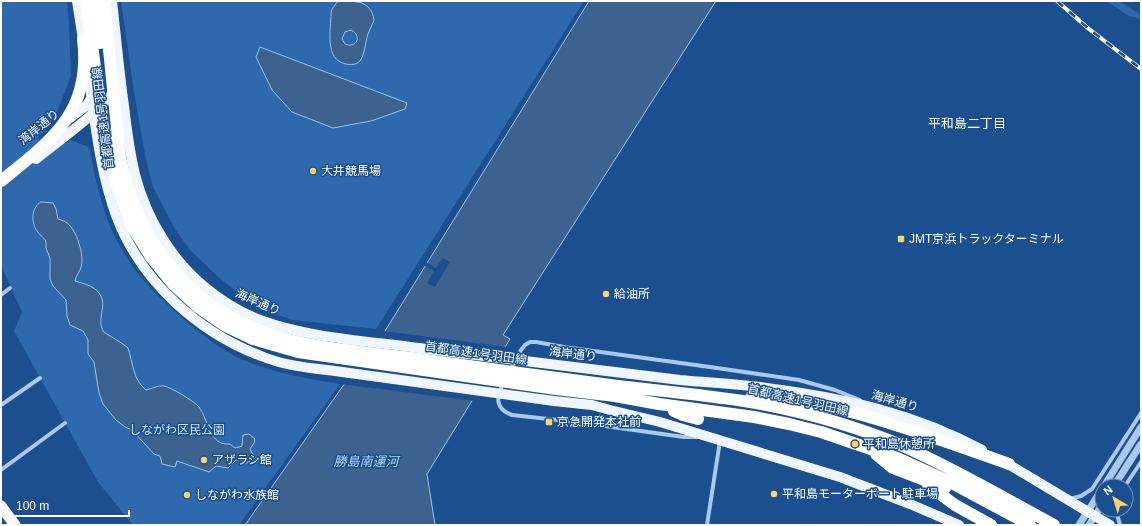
<svg xmlns="http://www.w3.org/2000/svg" width="1142" height="526" font-family="Helvetica,'Noto Sans JP',sans-serif">
	<style>
		.green { fill: #2e69ad }
		.water { fill: #3c6290; stroke: #9cc4f0; fill-rule: evenodd }
		.pier { fill: #1b4f8f }
		.lines { fill: none; stroke-linecap: round; stroke-linejoin: round }
		.minor { stroke: #a9c9ee; stroke-width: 4 }
		.tertiary { stroke: #a9c9ee; stroke-width: 7 }
		.primary { stroke: #f0f6ff; stroke-width: 10 }
		.trunk { stroke: #f8faff; stroke-width: 11 }
		.motorway { stroke: #fff; stroke-width: 12 }
		.rail-casing { stroke: #fff; stroke-width: 4 }
		.rail { stroke: #1b4f8f; stroke-width: 2.5; stroke-dasharray: 8; stroke-linecap: butt }
		.poi-dot { fill: #ffd166; stroke: #1b4f8f; stroke-width: 1.5 }
		.labels { text-anchor: middle; dominant-baseline: central; stroke-width: 3; stroke-linejoin: round; paint-order: stroke }
		.street-label { font-size: 12px; fill: #fff; stroke: #1b4f8f }
		.poi-label { font-size: 12px; fill: #fff; stroke: #1b4f8f; text-anchor: start }
		.park-label { font-size: 12px; fill: #cfe3fa; stroke: #1b4f8f }
		.neighbourhood-label { font-size: 13px; fill: #fff; stroke: #1b4f8f }
		.water-label { font-size: 13px; font-style: italic; fill: #b5d3f5; stroke: #1b4f8f }
	</style>
	<rect width="100%" height="100%" fill="#1b4f8f"/>
	<path class="green" d="M1,1H67L69,24L71,76L57,112L45,131L38,137L47,154L70,140L89,147C95,177 101,207 114,235C121,248 129,262 138,274C163,303 208,344 243,360C274,373 308,379 340,384L239,525H133L98,482L14,331L22,312L1,265Z
		M121,1H584L376,329L293,320L266,311L243,297L216,275L190,250L175,229L153,187L146,160L134,92Z
		M1106,1H1119L1141,15V19L1129,16Z"/>
	<path class="water" d="M338,1C355,1 371,0 374,20C372,25 370,29 368,34C365,43 365,54 360,61C356,65 351,65 346,64C324,60 331,30 331,13L332,9ZM351,30C363,36 356,49 345,44L342,39L345,32Z
		M589,1H716L503,335L510,339L427,474L435,525H245L345,383L356,378Z
		M260,47L407,103L405,109L371,121L333,128L292,112L272,90L256,57Z
		M41,202L53,203L56,209L58,219C61,220 65,221 67,223C76,229 85,256 81,267C80,272 76,275 75,281C81,283 90,285 95,289C112,302 94,319 104,332C106,334 124,344 128,348C133,363 133,380 146,390C151,389 159,385 164,386C171,387 195,402 199,407C209,421 209,446 230,444L235,448L242,446L243,435L249,434L255,439L254,443L250,449L255,458L251,461L246,463L240,459L236,460L228,468L216,466L209,472L177,461L175,467L162,464L160,456L154,454L132,430L125,427L116,420L103,404L99,393L94,362L88,354V340L83,331L70,325L67,316L66,300L53,286L50,279V258L46,248V241C43,237 40,235 37,231C31,222 31,208 41,202Z"/>
	<path class="pier" d="M443,258L450,262L435,287L427,283L434,271L424,265L426,262L436,268Z
		M383,331L507,347L474,401L341,384L344,381L355,377Z"/>
	<g class="lines">
		<path class="minor" d="M1,295L10,288
			M510,371L521,350L525,345L530,342H536L564,347L710,367L799,380L835,390L860,400
			M503,384C496,397 495,409 512,415L576,422L684,437H698
			M1,405L40,378
			M1,470L65,423
			M1125,486L1141,462
			M1070,499L1081,496L1092,489L1141,413
			M1116,510L1120,525
			M707,525L720,441"/>
		<path class="tertiary" d="M1104,486L1141,427
			M1114,486L1141,444
			M1079,525L1102,489
			M1089,525L1102,505"/>
		<path class="primary" d="M77,1L84,46
			M112,1C116,36 119,71 124,106C130,157 135,195 163,239C185,275 221,305 260,320C308,338 368,341 419,348C506,359 593,369 680,380C711,383 743,384 774,389C848,399 916,414 982,450
			M87,64C94,114 99,170 117,218C142,282 198,332 261,356C285,366 310,368 335,371L554,401L592,405L610,410L660,422L840,477L910,504L959,525
			M66,121L87,105L92,97
			M36,159C63,137 94,117 116,89
			M1003,461L1110,525"/>
		<path class="trunk" d="M1,506L15,525"/>
		<path class="motorway" d="M86,1L100,104L110,160L121,197L131,225L151,257L173,284L198,307L224,325L253,339L298,352L556,389L615,396L659,404L754,417L789,424L821,432L897,458L950,482L1030,525
			M95,1L100,43
			M104,1L120,157C134,223 168,280 227,315C282,348 350,350 412,358C481,368 549,377 618,386C662,391 706,395 750,402C801,411 855,426 903,446C955,469 1004,498 1054,525
			M1,181C52,140 92,112 83,39
			M752,396C787,400 821,404 855,413C907,427 958,446 1009,464
			M674,411L683,415L698,419
			M876,454L893,468L945,488
			M928,485L955,505L991,525"/>
		<g class="rail-casing">
			<path id="rail" d="M1057,1L1089,29L1141,69"/>
		</g>
		<use href="#rail" class="rail"/>
	</g>
	<g class="poi-dot">
		<circle cx="313" cy="171" r="4"/>
		<rect x="897" y="235" width="8" height="8" rx="2"/>
		<circle cx="606" cy="294" r="4"/>
		<rect x="545" y="418" width="8" height="8" rx="2"/>
		<circle cx="855" cy="444" r="4"/>
		<circle cx="204" cy="460" r="4"/>
		<circle cx="774" cy="494" r="4"/>
		<circle cx="187" cy="495" r="4"/>
	</g>
	<g class="labels">
		<g class="street-label">
			<text transform="translate(103 118) rotate(-97)">首都高速1号羽田線</text>
			<text transform="translate(39 127) rotate(-39)">湾岸通り</text>
			<text transform="translate(258 302) rotate(24)">海岸通り</text>
			<text transform="translate(476 353) rotate(8)">首都高速1号羽田線</text>
			<text transform="translate(573 354) rotate(7)">海岸通り</text>
			<text transform="translate(798 400) rotate(13)">首都高速1号羽田線</text>
			<text transform="translate(895 401) rotate(16)">海岸通り</text>
		</g>
		<g class="poi-label">
			<text x="321" y="171">大井競馬場</text>
			<text x="909" y="239">JMT京浜トラックターミナル</text>
			<text x="614" y="294">給油所</text>
			<text x="557" y="422">京急開発本社前</text>
			<text x="863" y="444">平和島休憩所</text>
			<text x="212" y="460">アザラシ館</text>
			<text x="782" y="494">平和島モーターボート駐車場</text>
			<text x="195" y="495">しながわ水族館</text>
		</g>
		<g class="park-label">
			<text x="177" y="430">しながわ区民公園</text>
		</g>
		<g class="neighbourhood-label">
			<text x="967" y="123">平和島二丁目</text>
		</g>
		<g class="water-label">
			<text x="366" y="461">勝島南運河</text>
		</g>
	</g>
	<rect width="1142" height="526" fill="none" stroke="#ffffff" stroke-width="4"/>
	<g transform="translate(1114 498) rotate(322)"><circle r="19" fill="#1b4f8f" stroke="#7695bc"/>
	<path d="M0-3L7 15L0 10L-7 15Z" fill="#ffd166"/>
	<text y="-6" font-size="11" font-weight="bold" text-anchor="middle" fill="#ffffff">N</text>
	</g>
	<path d="M10 510v6h119v-6" fill="none" stroke="#ffffff" stroke-width="2"/>
	<text x="16" y="510" font-size="12" fill="#ffffff" stroke="#1b4f8f" stroke-width="3" paint-order="stroke">100 m</text>
</svg>
